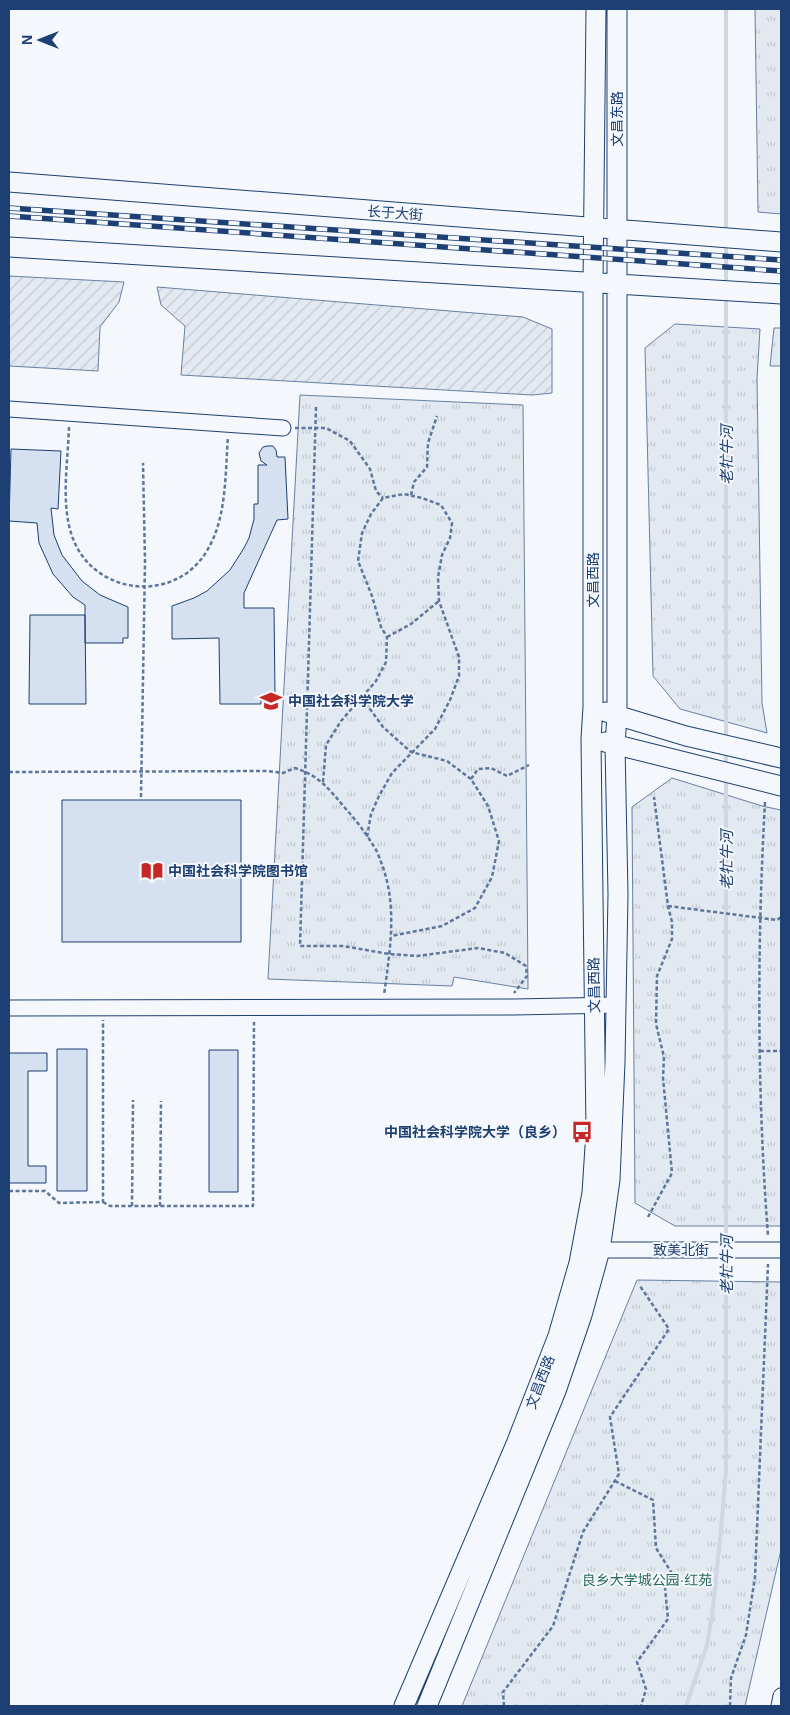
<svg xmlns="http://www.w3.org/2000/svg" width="790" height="1715" font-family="Helvetica,'Noto Sans SC',sans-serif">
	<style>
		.park { fill: url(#park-tufts); stroke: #687fa3 }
		.garden { fill: url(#garden-furrows); stroke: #687fa3 }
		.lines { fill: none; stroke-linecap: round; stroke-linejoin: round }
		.stream { stroke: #cfd7e4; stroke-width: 4 }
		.building { fill: #d5e0f0; stroke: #1d3f73 }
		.minor-casing { stroke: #1d3f73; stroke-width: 17 }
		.major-casing { stroke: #1d3f73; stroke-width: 21 }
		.path { stroke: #5e769c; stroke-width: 2.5; stroke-dasharray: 4 2.5; stroke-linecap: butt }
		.minor { stroke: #f4f7fb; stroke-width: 15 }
		.major { stroke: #f4f7fb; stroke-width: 19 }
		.rail-casing { stroke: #1d3f73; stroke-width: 5.5 }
		.rail { stroke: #f4f7fb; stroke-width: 4; stroke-dasharray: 11; stroke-linecap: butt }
		.labels { text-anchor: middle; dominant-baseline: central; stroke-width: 4; stroke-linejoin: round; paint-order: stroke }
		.street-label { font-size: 14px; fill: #1d3f73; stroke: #f4f7fb }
		.poi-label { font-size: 14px; font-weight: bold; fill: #1d3f73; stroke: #f4f7fb; text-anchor: start }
		.park-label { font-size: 14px; fill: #2c6c60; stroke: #f4f7fb }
		.water-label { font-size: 15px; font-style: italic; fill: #1d3f73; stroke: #f4f7fb }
	</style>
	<defs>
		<pattern id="park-tufts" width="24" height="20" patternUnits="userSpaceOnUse" patternTransform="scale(1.25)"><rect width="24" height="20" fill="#e3e9f0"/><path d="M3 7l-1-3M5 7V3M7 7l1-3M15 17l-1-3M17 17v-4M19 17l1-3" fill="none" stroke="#c2c9d1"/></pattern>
		<pattern id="garden-furrows" width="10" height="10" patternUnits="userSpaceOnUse" patternTransform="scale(1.25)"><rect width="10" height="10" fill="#e3e9f0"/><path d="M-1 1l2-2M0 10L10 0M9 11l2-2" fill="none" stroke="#c2c9d1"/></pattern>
	</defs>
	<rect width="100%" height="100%" fill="#f4f7fb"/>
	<path class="park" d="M755,9H781V214L758,212Z
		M675,324L760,329L757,378L762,703L767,733L680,709L653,676L645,348Z
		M774,328H781V366H770Z
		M300,395L523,405L528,989L454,977L452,986L268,979Z
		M672,778L762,806L781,810V1226H675L635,1203L632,807Z
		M637,1280L781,1282V1550L745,1706H462Z"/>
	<path class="garden" d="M9,276L124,282L119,302L100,327L98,371L9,366Z
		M157,287L523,317L552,329V393L532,395L181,375L185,326L161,305Z"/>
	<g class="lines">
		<path class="stream" d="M726,9V233
			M726,243V286
			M726,738V295
			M726,766V750
			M726,1246V778
			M686,1706L707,1645L712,1616L721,1529L726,1471V1253"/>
	</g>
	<path class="building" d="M267,446H273L276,450L277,457H285L288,519L277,520L244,593V608H274L275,695L261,696V704H220L219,638L172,639V606L194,598L207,591L230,570L244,548L249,538L254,519V504H258V465H267L261,461L259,453L263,447Z
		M11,449L61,451L58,509L51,508L54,535L62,555L82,581L100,595L128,607V638H123V643H85V605L73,597L53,574L39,543L37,523L9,521Z
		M30,615H85L86,704H29Z
		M62,800H241V942H62Z
		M57,1049H87V1191H57Z
		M209,1050H238V1192H209Z
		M9,1053H47V1071H28V1166H46V1183H9Z"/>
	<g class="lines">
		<g class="minor-casing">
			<path id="minor" d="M9,409L283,428
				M9,1008L514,1007L617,1005
				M590,1250H781
				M779,1706L781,1696"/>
		</g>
		<g class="major-casing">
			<path id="major" d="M9,182L781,242
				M9,247L781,294
				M606,712L686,736L781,758
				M605,742L781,786
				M404,1706L516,1444L558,1336L579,1263L592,1193L596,1131L591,739L593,707V283L596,9
				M427,1706L556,1391L582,1315L600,1250L610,1180L615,1062L618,894L615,745L617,715V9"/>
		</g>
		<path class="path" d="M316,407L300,946H343L389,954L417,956L478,948L505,953L526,966L527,976L514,993
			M69,427C68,461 61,500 71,533C90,596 176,606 208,549C227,516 225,474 228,437
			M295,428H326L350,441L370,469L376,491L383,498
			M411,495L414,482L427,467L428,443L437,416
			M387,637L411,624L439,601
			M362,698L383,727L411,752L447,761L471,779L488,806L499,841L492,877L475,908L442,926L391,936
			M9,772L267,771L283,773L295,768C320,776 329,789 345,808C355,819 365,832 373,845C377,850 379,857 381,862C398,905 390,950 384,995
			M471,779L478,769L491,768L507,776L529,765
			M323,782L326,745L341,721L376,681L386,662L387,637L381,627L372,596L358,561L362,533L371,514L383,498L404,494L422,498L441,505L452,523L450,538L442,555L438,577L439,601L459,657V676L450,700L435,729L392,773L379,796L371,814L367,837
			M141,797L145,561L143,463
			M765,802C757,946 757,1091 768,1236
			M668,906L777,920L781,917
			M760,1051H781
			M9,1191H45L59,1203L103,1202V1020
			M103,1202L110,1206H253L254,1022
			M132,1206L133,1100
			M160,1206L161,1101
			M648,1217L672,1173L663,1078L664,1057L656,1024L657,976L672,939V922L668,906L654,797
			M615,1481L653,1500L656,1548L673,1575L665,1588L668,1619L637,1662L646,1689L641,1706
			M504,1706L503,1692L553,1626L583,1532L619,1474L610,1417L669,1329L640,1286
			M730,1706L731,1678L746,1635L755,1577L768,1264"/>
		<use href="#minor" class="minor"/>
		<use href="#major" class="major"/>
		<g class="rail-casing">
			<path id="rail" d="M9,208L781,260
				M9,216L781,271"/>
		</g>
		<use href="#rail" class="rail"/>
	</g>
	<defs>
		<g id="university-bare" transform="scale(1.725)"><path d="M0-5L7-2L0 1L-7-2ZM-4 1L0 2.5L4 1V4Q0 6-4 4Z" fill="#c62828" stroke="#f4f7fb" stroke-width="2.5" paint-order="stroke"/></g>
		<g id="library-bare" transform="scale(1.725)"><path d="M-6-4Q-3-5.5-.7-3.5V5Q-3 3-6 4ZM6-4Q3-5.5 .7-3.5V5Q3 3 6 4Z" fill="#c62828" stroke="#f4f7fb" stroke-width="2.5" paint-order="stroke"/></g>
		<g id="bus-bare" transform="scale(1.725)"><path d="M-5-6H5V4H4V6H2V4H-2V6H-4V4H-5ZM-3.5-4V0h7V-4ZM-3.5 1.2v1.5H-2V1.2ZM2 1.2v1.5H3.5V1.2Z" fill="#c62828" stroke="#f4f7fb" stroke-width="2.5" paint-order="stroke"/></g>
	</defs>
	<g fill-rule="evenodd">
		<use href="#university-bare" x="271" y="701"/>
		<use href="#library-bare" x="152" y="871"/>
		<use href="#bus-bare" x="582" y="1132"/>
	</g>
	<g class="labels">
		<g class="street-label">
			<text transform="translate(617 119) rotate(-90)">文昌东路</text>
			<text transform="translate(395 213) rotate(4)">长于大街</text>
			<text transform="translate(593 580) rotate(-90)">文昌西路</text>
			<text transform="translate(594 985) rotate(-91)">文昌西路</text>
			<text x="681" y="1250">致美北街</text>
			<text transform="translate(540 1382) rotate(-69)">文昌西路</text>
		</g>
		<g class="poi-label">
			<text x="288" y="701">中国社会科学院大学</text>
			<text x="168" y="871">中国社会科学院图书馆</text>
			<text x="566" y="1132" text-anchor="end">中国社会科学院大学（良乡）</text>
		</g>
		<g class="park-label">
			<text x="647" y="1580">良乡大学城公园·红苑</text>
		</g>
		<g class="water-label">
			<text transform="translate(726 455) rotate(-90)">老牤牛河</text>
			<text transform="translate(726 860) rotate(-90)">老牤牛河</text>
			<text transform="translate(726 1265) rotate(-90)">老牤牛河</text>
		</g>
	</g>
	<rect width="790" height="1715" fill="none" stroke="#1d3f73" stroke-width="20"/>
	<g transform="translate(40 40) rotate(270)" stroke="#f4f7fb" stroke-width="4" paint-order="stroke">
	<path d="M0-4L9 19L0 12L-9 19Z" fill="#1d3f73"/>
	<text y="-8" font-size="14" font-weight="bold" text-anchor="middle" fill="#1d3f73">N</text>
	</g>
</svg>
